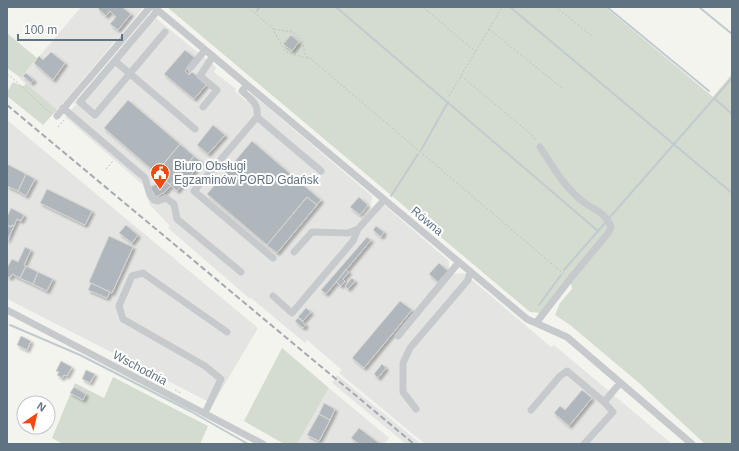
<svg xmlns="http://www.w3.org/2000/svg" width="739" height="451" font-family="Helvetica,sans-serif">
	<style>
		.built { fill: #e4e5e3 }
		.green { fill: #d4dccf }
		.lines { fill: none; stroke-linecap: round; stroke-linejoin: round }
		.stream { stroke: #c0cbd0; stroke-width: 2 }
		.building { fill: #b0b7bc; stroke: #d5d5d2; filter: url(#shadow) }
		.path { stroke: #bec0c1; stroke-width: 1; stroke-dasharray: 2 2; stroke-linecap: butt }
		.minor { stroke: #c7cacd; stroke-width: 7 }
		.rail { stroke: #a4aaaf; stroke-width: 2; stroke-dasharray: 6 3; stroke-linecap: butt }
		.labels { text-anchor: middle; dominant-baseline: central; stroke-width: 4; stroke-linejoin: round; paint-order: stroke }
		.poi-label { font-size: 12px; fill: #607383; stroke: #fff; text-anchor: start }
		.street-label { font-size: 12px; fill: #607383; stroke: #fff }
	</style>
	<defs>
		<filter id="shadow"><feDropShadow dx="2.5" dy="2.5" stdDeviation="1" flood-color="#0004"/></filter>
	</defs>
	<rect width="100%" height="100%" fill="#f4f4ef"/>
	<path class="built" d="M81,7H140L142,9L57,110L20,79Z
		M148,16L154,21L156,18L186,43L214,65L216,68L214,72L236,89L235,91L246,101L252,94L372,196L371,203L360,216L368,223L384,205L449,261V269L454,274L464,273L551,347L554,345L672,444H425L339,373L342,370L307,340L305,343L251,298L250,299L168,228L170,226L150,205L143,185L65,117L76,104L74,103Z
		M7,120L258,328L213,404L7,299Z
		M337,375L421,444H406L332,383Z
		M329,388L389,438L384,444H297Z"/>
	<path class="green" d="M167,7H605L713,97L732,74V444H705L639,383L570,325L555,315L560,303L572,289L571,284L564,281L540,313L530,312Z
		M7,33L37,58L21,78L7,68Z
		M13,82L19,85L24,86L26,83L57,110L43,125L7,96V92Z
		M282,348L329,388L297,444H284L244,421Z
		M113,377L208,426L200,444H63L52,438L75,383L104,398Z"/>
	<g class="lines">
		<path class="stream" d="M336,7L598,231
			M510,7L732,193
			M607,7L709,91
			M699,7L732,34
			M257,11L259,7
			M715,99L732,114
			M421,150L448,102
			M391,196L418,154
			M610,217L732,78
			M564,270L605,223
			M539,305L561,275
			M10,325L80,355L190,411L248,444"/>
	</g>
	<path class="building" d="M100,7H122L131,14L118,30L110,24L116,17L110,11L106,16L98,9Z
		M291,35L299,42L292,51L283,44Z
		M185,50L195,58L185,71L189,75L192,72L207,84L194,99L164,74Z
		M51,52L65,63L53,80L34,63L39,56L43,60Z
		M26,73L34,80L31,83L23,76Z
		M128,100L180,144L156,173L104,128Z
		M213,125L225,135L208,154L197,145Z
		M252,141L321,200L317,205L307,197L267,245L207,194Z
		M180,144L194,156L170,185L156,173Z
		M194,156L202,162L177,191L170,185Z
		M7,164L26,174L18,191L7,186Z
		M26,174L35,179L26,196L18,191Z
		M163,179L171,185L165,192L156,197L150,187L159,183Z
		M47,189L92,211L85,225L40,203Z
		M307,197L317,205L277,253L267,245Z
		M359,197L368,205L360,215L350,207Z
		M11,208L24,215L21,221L17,219L14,226L12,225L11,227L7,225V217Z
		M7,225L11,227L12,225L14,226L7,241Z
		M126,225L138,235L132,243L119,233Z
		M376,226L384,232L381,237L373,230Z
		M109,236L133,247L112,293L89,282Z
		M367,237L371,240L326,294L321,290Z
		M25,247L31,250L24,265L26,266L20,278L12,274L10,278L7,276V268L12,259L18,262Z
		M439,263L448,271L438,282L429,274Z
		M26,266L38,272L33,284L20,278Z
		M346,269L349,272L343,279L345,281L341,286L336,282Z
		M38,272L53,279L47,291L33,284Z
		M352,278L355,281L348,289L345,286Z
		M91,283L110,292L107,298L88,290Z
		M400,301L412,310L364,368L352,358Z
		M306,308L311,312L303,321L298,317Z
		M298,318L306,325L303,328L295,321Z
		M21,336L31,341L27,350L17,345Z
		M61,361L72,367L67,376L64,375L62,378L57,375L59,372L56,371Z
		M382,364L386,368L378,378L374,374Z
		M86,370L95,374L90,383L82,379Z
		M74,387L86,394L83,400L70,393Z
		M582,390L592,398L569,426L554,413L560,406L565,410Z
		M324,403L335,409L330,420L319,414Z
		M319,414L330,420L319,441L307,435Z
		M359,428L379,443L378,444H359L351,438Z"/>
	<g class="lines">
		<path class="path" d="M248,7L273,29L283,48L288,53L311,59L565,275
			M423,7L476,52
			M556,7L592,36
			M274,29L292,32L296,34L302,40L305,54L310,59
			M489,29L562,88
			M7,74C23,86 35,101 51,113
			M461,76L532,135L536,141
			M449,96L502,7
			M58,127L64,120
			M106,169L113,161
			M175,390L181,393"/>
		<path class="minor" d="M154,7L527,319L567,337L692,444
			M158,10L80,102L95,115L165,32
			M115,61L195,129
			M190,68L205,50
			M247,85L242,91C251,99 259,104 257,117L194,191L273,258
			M203,107L217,90L200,76L213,56
			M63,108L145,178L150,195L154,200L158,201L166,198L174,204L177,219L241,272
			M57,116L150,7
			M257,117L321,171
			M294,252L312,232L348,233L358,229
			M273,296L292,313L353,241L358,229L384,200
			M7,310L263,444
			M536,323L570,279L609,232L611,227C607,214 595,210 585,203C565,189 553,167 540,147
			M398,336L459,262
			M416,409L403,392V363L410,348L468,280L470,271
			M531,410L560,376L567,371L604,402L620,383
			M205,413L221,379L205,366L123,319L119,306L132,276L143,273L227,332
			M584,444L613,412L604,402"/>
		<path class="rail" d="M7,105L414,444"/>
	</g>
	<defs>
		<g id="civic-pin" transform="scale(1)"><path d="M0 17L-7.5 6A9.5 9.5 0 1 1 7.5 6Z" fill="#f34810" stroke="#fff"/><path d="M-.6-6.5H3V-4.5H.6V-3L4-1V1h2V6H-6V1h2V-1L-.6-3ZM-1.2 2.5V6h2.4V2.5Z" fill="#fff"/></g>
	</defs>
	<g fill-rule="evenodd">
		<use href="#civic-pin" x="160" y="173"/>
	</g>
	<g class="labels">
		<g class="poi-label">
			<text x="174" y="166">Biuro Obsługi<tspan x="174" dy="14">Egzaminów PORD Gdańsk</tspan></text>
		</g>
		<g class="street-label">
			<text transform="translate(427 221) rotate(40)">Równa</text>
			<text transform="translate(140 368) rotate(28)">Wschodnia</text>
		</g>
	</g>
	<rect width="739" height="451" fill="none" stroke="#607383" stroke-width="16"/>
	<g transform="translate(36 415) rotate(34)"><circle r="19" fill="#ffffff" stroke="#bfc7cd"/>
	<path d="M0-3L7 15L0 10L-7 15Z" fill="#f34810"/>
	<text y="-6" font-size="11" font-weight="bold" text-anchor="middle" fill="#607383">N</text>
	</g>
	<path d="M18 34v6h104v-6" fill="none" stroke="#607383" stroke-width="2"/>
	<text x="24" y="34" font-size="12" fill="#607383" stroke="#ffffff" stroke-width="3" paint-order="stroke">100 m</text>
</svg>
